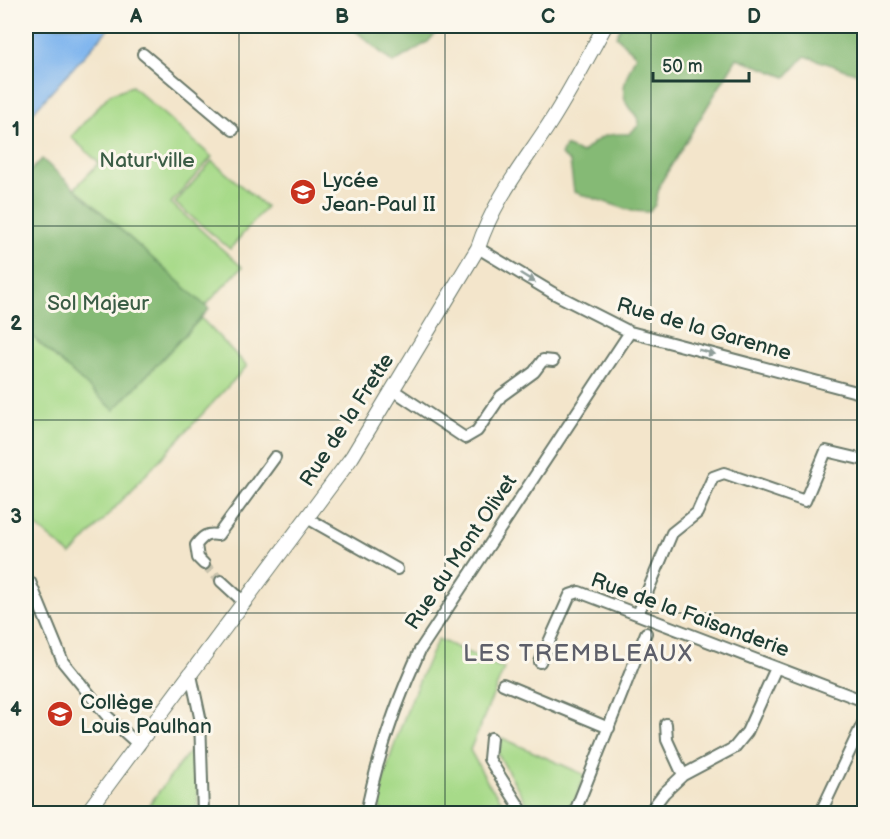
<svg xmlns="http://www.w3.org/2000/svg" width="890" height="839" font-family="'Balsamiq Sans',sans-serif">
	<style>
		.green { fill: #a7da89; stroke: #638c5e; stroke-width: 1.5 }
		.forest { fill: #85ba75; stroke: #527c54; stroke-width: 1.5 }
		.water { fill: #7fb5ee; stroke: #4f7991; stroke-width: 1.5 }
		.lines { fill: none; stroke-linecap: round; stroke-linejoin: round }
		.minor-tunnel { stroke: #c9c3ad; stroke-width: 10; stroke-dasharray: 10 5; stroke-linecap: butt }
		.minor-casing { stroke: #697869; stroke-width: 14 }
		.tertiary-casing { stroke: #697869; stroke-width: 16 }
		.minor { stroke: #fff; stroke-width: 10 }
		.tertiary { stroke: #fff; stroke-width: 14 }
		.oneway { fill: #8f9e9a }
		.grid { fill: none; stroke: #1f3d34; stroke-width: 1.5; stroke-opacity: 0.55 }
		.labels { text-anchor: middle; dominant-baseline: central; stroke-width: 6; stroke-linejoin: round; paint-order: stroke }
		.park-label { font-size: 21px; fill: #3a5c45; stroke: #fbf7ec }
		.poi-label { font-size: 21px; fill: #1f3d34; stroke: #fbf7ec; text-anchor: start }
		.street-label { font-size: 21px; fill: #1f3d34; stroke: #fbf7ec }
		.quarter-label { font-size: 24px; letter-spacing: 1.5px; fill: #5d5f6a; stroke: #fbf7ec }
		.neatline { fill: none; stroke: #1f3d34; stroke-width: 2 }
		.grid-label { font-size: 20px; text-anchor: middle; font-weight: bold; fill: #1f3d34 }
	</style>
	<rect width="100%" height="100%" fill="#fbf7ec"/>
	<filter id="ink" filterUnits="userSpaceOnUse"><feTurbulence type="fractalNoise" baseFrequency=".0167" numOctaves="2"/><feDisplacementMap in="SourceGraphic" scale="12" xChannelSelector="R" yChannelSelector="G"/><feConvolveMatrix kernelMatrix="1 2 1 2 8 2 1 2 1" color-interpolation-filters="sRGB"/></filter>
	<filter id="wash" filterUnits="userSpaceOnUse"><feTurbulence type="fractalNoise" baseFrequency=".008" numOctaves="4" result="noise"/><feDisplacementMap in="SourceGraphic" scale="24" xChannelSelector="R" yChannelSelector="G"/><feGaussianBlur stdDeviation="1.35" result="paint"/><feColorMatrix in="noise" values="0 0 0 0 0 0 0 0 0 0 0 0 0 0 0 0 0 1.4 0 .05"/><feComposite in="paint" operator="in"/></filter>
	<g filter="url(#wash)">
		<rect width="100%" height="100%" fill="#f3e5cb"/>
		<path class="green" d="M132,86L212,157L171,203L242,267L205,306L75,188L99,163L71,137L110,94Z
			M212,161L266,207L230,249L175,203Z
			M201,318L247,366L71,555L26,518V331L114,410Z
			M438,639L504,669L470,750L488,783L511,813H383L377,803C391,747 413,692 438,639Z
			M502,738L585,775L570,813H532L498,754Z
			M192,748L197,750L198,813L142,814Z"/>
		<path class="forest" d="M350,26H442L428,42L393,63Z
			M621,26H850L864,32V76L805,56L786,77L737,58L660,184L655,205L649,212L632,211L574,192L570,162L561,155L565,146L582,153C600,136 604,133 629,134L639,125C638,116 635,115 630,109C616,92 629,71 636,55L616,36Z
			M42,159L209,309L114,410L26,331V176Z"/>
		<path class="water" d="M26,26H111L26,120Z"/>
	</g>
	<g filter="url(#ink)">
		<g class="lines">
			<path class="minor-tunnel" d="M204,564L221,581"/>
			<g class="minor-casing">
				<path id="minor" d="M143,54L233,130
					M478,248L553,293L630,332L864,394
					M393,390L465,438L477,431L501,396L534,372L543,360L553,361
					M307,518L397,569
					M204,564L198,558L196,545C203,536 207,533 218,535L275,457
					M221,581L245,603
					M30,582L63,662L108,717L139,745
					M638,614L672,533L697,513L713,477L724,473L805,501L826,451L864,460
					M540,662L570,595L579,592L864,701
					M191,675L200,717L203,814
					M503,684L609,728
					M666,724L667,740L683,775
					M491,738L489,759L524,814
					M366,814C377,756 396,703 420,650L630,332
					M574,814L646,633
					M648,814L664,793L683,775L734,748L747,732L776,668
					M820,814L864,721"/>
			</g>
			<g class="tertiary-casing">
				<path id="tertiary" d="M86,814L352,457L478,248C493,202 520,168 546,129C568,96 586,60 605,26"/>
			</g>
			<use href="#minor" class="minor"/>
			<use href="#tertiary" class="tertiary"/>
		</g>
		<defs><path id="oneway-solid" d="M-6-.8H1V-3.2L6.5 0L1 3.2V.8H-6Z" transform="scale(1.5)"/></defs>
		<g class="oneway">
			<use href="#oneway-solid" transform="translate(528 278) rotate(32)"/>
			<use href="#oneway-solid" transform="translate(707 352) rotate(15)"/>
		</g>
	</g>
	<path class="grid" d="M239,26V814M445,26V814M651,26V814M26,226H864M26,420H864M26,613H864"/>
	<defs>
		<g id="school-disc" transform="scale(1.35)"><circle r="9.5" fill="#c8321e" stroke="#fbf7ec"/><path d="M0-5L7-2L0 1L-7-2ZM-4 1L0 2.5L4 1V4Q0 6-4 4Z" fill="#fff"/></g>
	</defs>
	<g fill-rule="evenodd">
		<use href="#school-disc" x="303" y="192"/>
		<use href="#school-disc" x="60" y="714"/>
	</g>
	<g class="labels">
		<g class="park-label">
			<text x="147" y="160">Natur'ville</text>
			<text x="98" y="303">Sol Majeur</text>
		</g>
		<g class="poi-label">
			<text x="322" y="180">Lycée<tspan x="322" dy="24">Jean-Paul II</tspan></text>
			<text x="80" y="702">Collège<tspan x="80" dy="24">Louis Paulhan</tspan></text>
		</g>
		<g class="street-label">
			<text transform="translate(704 329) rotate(16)">Rue de la Garenne</text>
			<text transform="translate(347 420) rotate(-57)">Rue de la Frette</text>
			<text transform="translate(461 552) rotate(-56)">Rue du Mont Olivet</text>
			<text transform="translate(690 615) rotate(20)">Rue de la Faisanderie</text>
		</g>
		<g class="quarter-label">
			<text x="578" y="653">LES TREMBLEAUX</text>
		</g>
	</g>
	<rect width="890" height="839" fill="none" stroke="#fbf7ec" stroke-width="66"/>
	<path d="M653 72v9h96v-9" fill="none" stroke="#1f3d34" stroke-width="3"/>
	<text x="662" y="72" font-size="18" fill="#1f3d34" stroke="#fbf7ec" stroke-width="4.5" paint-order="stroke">50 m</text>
	<rect x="33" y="33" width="824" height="773" class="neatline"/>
	<g class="grid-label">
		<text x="136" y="23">A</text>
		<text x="342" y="23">B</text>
		<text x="548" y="23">C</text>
		<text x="754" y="23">D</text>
		<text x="16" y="136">1</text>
		<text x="16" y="330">2</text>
		<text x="16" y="523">3</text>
		<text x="16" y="716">4</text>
	</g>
</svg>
